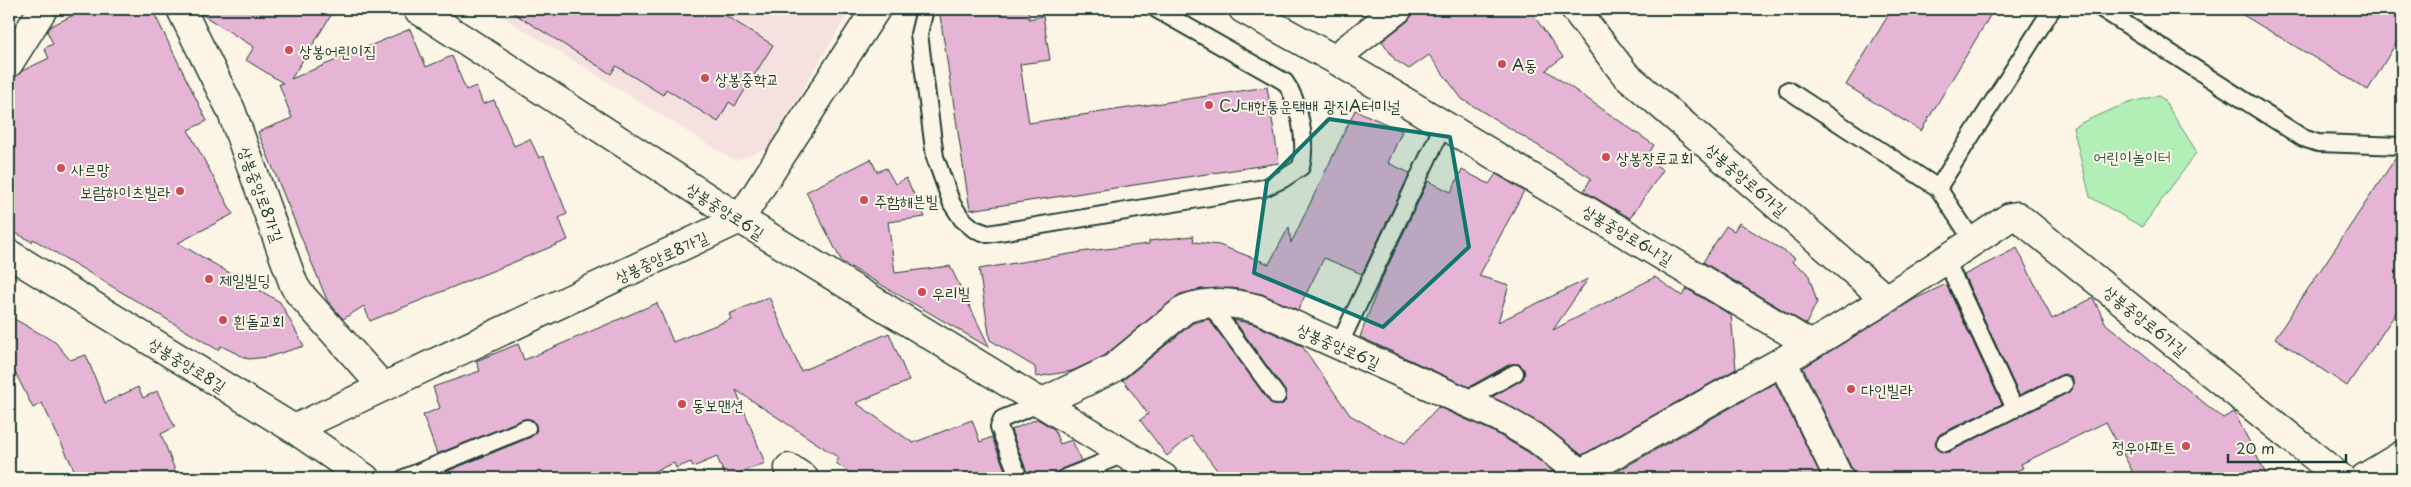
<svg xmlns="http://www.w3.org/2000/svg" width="2411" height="487" font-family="'Playpen Sans','Poor Story',sans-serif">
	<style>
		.built { fill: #f5e2e0 }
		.green { fill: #b1efb6; stroke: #689675 }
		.building { fill: #e6b5d5; stroke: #1f3d34 }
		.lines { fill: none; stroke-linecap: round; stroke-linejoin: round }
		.lane-casing { stroke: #1f3d34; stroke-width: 20 }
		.street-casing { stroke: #1f3d34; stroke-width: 31 }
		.lane { stroke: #fcf5e5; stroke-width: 16 }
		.street { stroke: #fcf5e5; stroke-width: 28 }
		.marked { fill: #0f766e; fill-opacity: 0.2; stroke: #0f766e; stroke-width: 4; stroke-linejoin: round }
		.poi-dot { fill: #d1495b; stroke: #fcf5e5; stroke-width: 2 }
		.labels { text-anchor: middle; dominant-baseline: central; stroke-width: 4; stroke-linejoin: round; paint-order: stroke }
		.poi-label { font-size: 16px; fill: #1f3d34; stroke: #fcf5e5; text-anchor: start }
		.park-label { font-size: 16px; fill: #355848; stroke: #fcf5e5 }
		.street-label { font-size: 16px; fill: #1f3d34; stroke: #fcf5e5 }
	</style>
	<rect width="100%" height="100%" fill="#fcf5e5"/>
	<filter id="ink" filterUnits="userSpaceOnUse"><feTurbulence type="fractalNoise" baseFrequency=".02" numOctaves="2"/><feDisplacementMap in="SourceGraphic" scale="10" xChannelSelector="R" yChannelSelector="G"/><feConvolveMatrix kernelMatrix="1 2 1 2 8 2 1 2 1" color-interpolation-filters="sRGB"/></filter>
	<g filter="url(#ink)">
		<path class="built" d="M490,9H851L768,148L735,161Z"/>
		<path class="green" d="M2159,96L2163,99L2197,152L2142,227L2090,197L2073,127C2100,114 2129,100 2159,96Z"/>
		<path class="building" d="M86,9H152L207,121L188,130L233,214L178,243L280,302L304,346L268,357L248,359L221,346L218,350L33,239L32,242L9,229V79L16,77L22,71L49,58L44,48L53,44L47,31L51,26Z
			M198,9H335L291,79L410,29L426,67L452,56L466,90L476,86L483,104L494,100L514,146L530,139L539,158L544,156L567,214L559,218L568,240L370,321L364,306L343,319L327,300L258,132L292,118L279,84L283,83L246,60L254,47L201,14Z
			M507,9H715L773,45L735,106L729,102L718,122L666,89L663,95L616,66L611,74Z
			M939,9H1028L1029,19L1043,16L1050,60L1020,64L1029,123L1267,87L1279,163L970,210Z
			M1413,9H1529L1563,57L1546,70L1654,145L1646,158L1663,170L1630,218L1584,191L1591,178L1462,99L1429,55L1409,69L1395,60L1382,41L1408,21Z
			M1892,9H1994L1921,131L1846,85Z
			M2233,9H2385L2402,19V33L2368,90Z
			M1355,110L1402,131L1388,163L1410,173L1362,274L1324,258L1298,310L1262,294L1233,288L1201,289L1180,294L1104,356L1072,371L1036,377L1035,367L990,340L979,269L1088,251L1149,244V241L1193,236L1194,242L1219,245L1269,264L1289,227L1291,243Z
			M2397,156H2402V304L2347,386L2275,338Z
			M871,159L877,172L886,168L895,184L906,178L925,217L888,222L895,273L950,266L990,348L842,262L806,192Z
			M1462,170L1489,184L1496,174L1524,191L1479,276L1509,285L1498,322L1588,279L1553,330L1655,277L1682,296L1687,289L1731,315L1736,369L1582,455L1545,426L1492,397L1523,379L1525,373L1520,364H1510L1469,387L1360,337L1379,285L1428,181L1451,192Z
			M1739,223L1795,258L1792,262L1808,273L1817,302L1806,324L1703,262L1726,226L1734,231Z
			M2017,248L2052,319L2093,298L2106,324L2223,418L2234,412L2268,478H2136L2106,422L2021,464L2023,468L2003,478H1854L1853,471L1803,368L1913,300L1946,284L2002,404L1940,434L1935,443L1939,451L1949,452L2072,390L2073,379L2064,374L2019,395L1964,275Z
			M769,297L801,371L889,333L909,381L856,403L913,443L972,420L980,442L992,437L1008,478H858L836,463L839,458L736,390L765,463L726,478L717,457L693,467L691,462L676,468L674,463L638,478H445L443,473L531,437L537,430L533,420L524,419L437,454L423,415L440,408L433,387L480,371L476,361L518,344L524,360L657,303L673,342L731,319L729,314Z
			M9,316L55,342L70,360L86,355L105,403L138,387L143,398L157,391L175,427L161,434L178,478H78L42,403L33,408L9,360Z
			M1209,319L1273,405L1283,404L1286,400L1285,391L1234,320L1253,324L1302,346L1350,415L1381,433L1405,443L1438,407L1492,431L1528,452L1553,471L1539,478H1223L1191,436L1167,456L1140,420L1148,414L1123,380L1193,323Z
			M1775,383L1822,478H1608L1607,477Z
			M1037,419L1054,429L1060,444L1072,440L1081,461L1061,469L1055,478H1029L1011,430Z"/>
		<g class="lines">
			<g class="lane-casing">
				<path id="lane" d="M925,9L919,34L935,157L952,204L962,219L974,229L988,234L1264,188L1283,179L1301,167C1307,143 1300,102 1285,82L1156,9
					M2102,9L2303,138L2318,143L2402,146
					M1788,90L1938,188L1973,241
					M1938,188L2052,9
					M1946,260L2015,409
					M1209,303L1277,396
					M1339,345L1444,124
					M1464,401L1515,373
					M1945,443L2064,384
					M404,478L527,428
					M1019,478L999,427L1002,419L1041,403
					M1065,478L1124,454"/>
			</g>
			<g class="street-casing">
				<path id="street" d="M181,9L231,110L294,285L299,293L383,387
					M417,9L740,219L1164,478
					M1243,9L1334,59L1811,345
					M1575,9L1625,74L1886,299
					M1334,59L1398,9
					M9,63L43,9
					M9,254L294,429L365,478
					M1782,361L1839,478
					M1041,403L1112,369L1185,309C1209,300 1234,302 1258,309L1499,417L1537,439L1581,474L1583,478
					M294,429L740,219L876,9
					M789,468L804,478
					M1572,478L1811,345L1886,299L2010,217L2017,216L2341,478
					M2364,478L2402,455"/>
			</g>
			<use href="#lane" class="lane"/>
			<use href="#street" class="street"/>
		</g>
	</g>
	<path class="marked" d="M1329,119L1450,137L1469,247L1383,327L1254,273L1267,181Z"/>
	<g class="poi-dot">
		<circle cx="289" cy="50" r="5"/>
		<circle cx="1502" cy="64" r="5"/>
		<circle cx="705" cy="78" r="5"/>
		<circle cx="1209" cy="105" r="5"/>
		<circle cx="1606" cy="157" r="5"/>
		<circle cx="61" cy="168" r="5"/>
		<circle cx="180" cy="191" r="5"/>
		<circle cx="864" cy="200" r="5"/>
		<circle cx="209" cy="279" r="5"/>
		<circle cx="922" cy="292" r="5"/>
		<circle cx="223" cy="320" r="5"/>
		<circle cx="1851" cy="389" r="5"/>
		<circle cx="682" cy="404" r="5"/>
		<circle cx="2186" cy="446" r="5"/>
	</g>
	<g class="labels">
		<g class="poi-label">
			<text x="299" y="50">상봉어린이집</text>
			<text x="1512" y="64">A동</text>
			<text x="715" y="78">상봉중학교</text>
			<text x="1219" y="105">CJ대한통운택배 광진A터미널</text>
			<text x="1616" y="157">상봉장로교회</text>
			<text x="71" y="168">사르망</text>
			<text x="170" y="191" text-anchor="end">보람하이츠빌라</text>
			<text x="874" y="200">주함해븐빌</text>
			<text x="219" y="279">제일빌딩</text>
			<text x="932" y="292">우리빌</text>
			<text x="233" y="320">흰돌교회</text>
			<text x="1861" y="389">다인빌라</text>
			<text x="692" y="404">동보맨션</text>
			<text x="2176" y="446" text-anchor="end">정우아파트</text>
		</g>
		<g class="park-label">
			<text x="2132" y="156">어린이놀이터</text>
		</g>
		<g class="street-label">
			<text transform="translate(1747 179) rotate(41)">상봉중앙로6가길</text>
			<text transform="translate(262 194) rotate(70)">상봉중앙로8가길</text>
			<text transform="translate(726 210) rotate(33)">상봉중앙로6길</text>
			<text transform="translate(1628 234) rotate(31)">상봉중앙로6나길</text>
			<text transform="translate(661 256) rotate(-25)">상봉중앙로8가길</text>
			<text transform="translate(2146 320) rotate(39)">상봉중앙로6가길</text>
			<text transform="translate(1339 345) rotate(24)">상봉중앙로6길</text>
			<text transform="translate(188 364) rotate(32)">상봉중앙로8길</text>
		</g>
	</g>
	<rect width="2411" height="487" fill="none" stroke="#fcf5e5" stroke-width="30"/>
	<rect x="15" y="15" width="2381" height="457" fill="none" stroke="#1f3d34" stroke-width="2" filter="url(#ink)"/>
	<path d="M2228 454v8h118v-8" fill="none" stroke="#1f3d34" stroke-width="2.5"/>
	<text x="2236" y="454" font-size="15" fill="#1f3d34" stroke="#fcf5e5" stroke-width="4" paint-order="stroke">20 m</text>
</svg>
